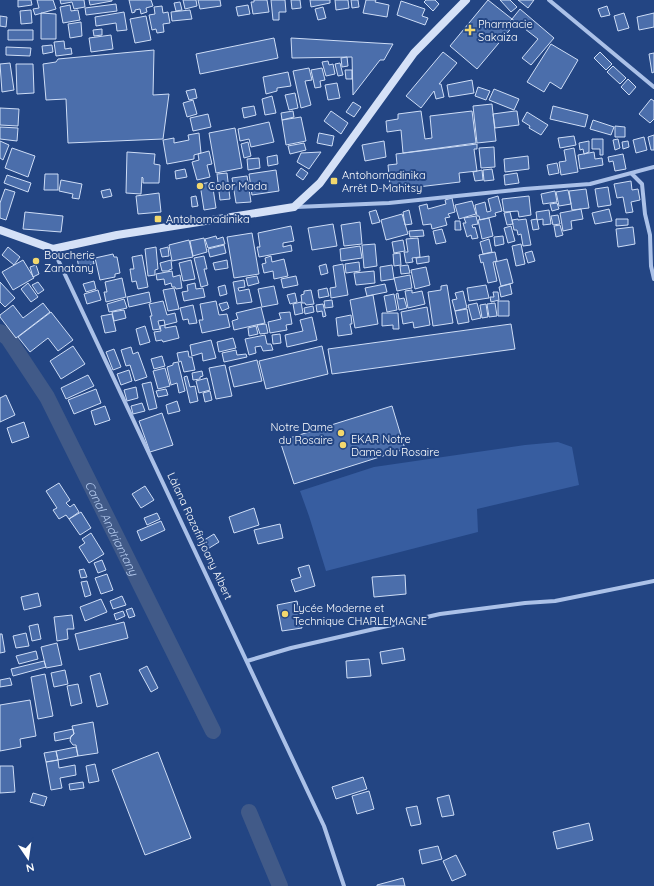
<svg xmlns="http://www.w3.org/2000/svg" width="654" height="886" font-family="Quicksand,sans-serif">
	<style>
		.green { fill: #375da0 }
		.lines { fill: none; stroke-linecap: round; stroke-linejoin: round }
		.canal { stroke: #415a88; stroke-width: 16 }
		.building { fill: #4b6eab; stroke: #ceddf6 }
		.street { stroke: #abc1e8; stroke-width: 4 }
		.secondary { stroke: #d5e1f7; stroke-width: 8 }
		.poi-dot { fill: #f3d86d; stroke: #234583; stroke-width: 1.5 }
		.labels { text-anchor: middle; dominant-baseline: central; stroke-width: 4; stroke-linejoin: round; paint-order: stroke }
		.poi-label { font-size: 11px; fill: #fff; stroke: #234583; text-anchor: start }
		.street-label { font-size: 11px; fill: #fff; stroke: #234583 }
		.water-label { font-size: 12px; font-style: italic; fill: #b6ccf0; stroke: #234583 }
	</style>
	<rect width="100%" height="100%" fill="#234583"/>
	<path class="green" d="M558,442L572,447L579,485L477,509L478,532L326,571L309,516L300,491L374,467L525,445Z"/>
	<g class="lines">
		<g class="canal">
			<path id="s1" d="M0,332L8,338L47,397L213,731"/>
			<path d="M249,812L280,886"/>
		</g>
	</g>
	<path class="building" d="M18,0H31L32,5L18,7Z
		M37,0H53L56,9L35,15L33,9L39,8Z
		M60,0H84L85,7L74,9L72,2L61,4Z
		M89,0H112V1L90,5Z
		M129,0H151L153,6L146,8L147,12L141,14L140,9L135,10V12L132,13Z
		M183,0H196L197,6L185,9Z
		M198,0H220L221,6L200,9Z
		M254,0H267L269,12L253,14L251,2H254Z
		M271,0H285L286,12H279V20H273Z
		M291,0H300L301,8L292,9Z
		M310,0H330V3L311,7Z
		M335,0H348L349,8L336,10Z
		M351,0H358L359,7L352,8Z
		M366,0H376L375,2L389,5L387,17L363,13Z
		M426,0H435L439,4L433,11L424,2Z
		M488,0L512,19L510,21L514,25L477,69L450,46Z
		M500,0H510L517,7L511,12Z
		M518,0H534L528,8Z
		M401,1L425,9L422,16L428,18L425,25L397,15Z
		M180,2L182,10L176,11L174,3Z
		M116,4L117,11L86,15L85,8Z
		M70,5L71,11L78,10L80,20L63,23L60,7Z
		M248,5L250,14L238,16L236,7Z
		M162,6L163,13L168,12L170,23L163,24L164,32L157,33L156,29L152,30L149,15L155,14L154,7Z
		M607,6L610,15L601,17L598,9Z
		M323,7L326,18L318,20L315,9Z
		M520,9L554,38L531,65L522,58L538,39L512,19Z
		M31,10L32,23L21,24L20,11Z
		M190,10L192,19L172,21L171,12Z
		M124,12L127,30L117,31L116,23L96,26L95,17Z
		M41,13L56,14V39H41Z
		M624,13L629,28L618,31L614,16Z
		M654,13V27L639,30L637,17Z
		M0,16L7,17L6,27L0,26Z
		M146,16L151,40L135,43L130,19Z
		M81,22L82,36L70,38L68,24Z
		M102,29V35L94,36L93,30Z
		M8,30H33V40H8Z
		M111,35L113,49L91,52L89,38Z
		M274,38L278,58L200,74L196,54Z
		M291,38L393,44L384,60H380L353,95L352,57L292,58Z
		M64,41L65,49L71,48L72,54L56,56L54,42Z
		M551,44L578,60L561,89L550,82L544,92L527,82Z
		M52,45L53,52L43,54L42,46Z
		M6,47L31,48L30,56L6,55Z
		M154,50L153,95L169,94L163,139L68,143L66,99L46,100L43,64L56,62L58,59Z
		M443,52L457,63L439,84H441L444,97L436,99L434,91L421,108L406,96Z
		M600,52L612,64L606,70L594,58Z
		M654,53V72L652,73L649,54Z
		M347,57L348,66L342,67L341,58Z
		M328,61L329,65L333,64L335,74L326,76L322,62Z
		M10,63L14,90L2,92L0,64Z
		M340,63L343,75L338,76L335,64Z
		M16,64H33L34,93L17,94Z
		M613,66L626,78L620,84L607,72Z
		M309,68L312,80L305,81L311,105L301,108L293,71Z
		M322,68L325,80L320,81L321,87L315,88L311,70Z
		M345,70H352V79H346Z
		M288,72L291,86L277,88V91L266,94L263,77Z
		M628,79L636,87L629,95L621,87Z
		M472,80L474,93L449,97L447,85Z
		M337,83L340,98L328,100L325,85Z
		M478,87L490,91L486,100L475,96Z
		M195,89L197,98L189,100L186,91Z
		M494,89L519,99L514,110L489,100Z
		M295,93L298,108L289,110L285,95Z
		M272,96L276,113L265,115L262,99Z
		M651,99L654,101V119L650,123L639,114Z
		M193,100L197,114L187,117L183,103Z
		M353,102L361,107L354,117L346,112Z
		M492,104L496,141L477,143L473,106Z
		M254,106L256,115L244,118L242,108Z
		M553,106L588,115L585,127L550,119Z
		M0,108L19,109L18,126L0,125Z
		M293,111L294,117L282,120L281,113Z
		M331,111L348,123L341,134L324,121Z
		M421,111L425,139L432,138L430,116L472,111L476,143L403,153L401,130L387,132L386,121L398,119V114Z
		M515,111H517L519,125L495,128L493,114Z
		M527,112L548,125L541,135L529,128L530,126L522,121Z
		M208,114L211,127L193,131L190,118Z
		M301,117L306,141L286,145L282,120Z
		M593,120L614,127L611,135L590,129Z
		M269,122L274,142L251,147L249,139L240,141L238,129Z
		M615,126L625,127V137H615Z
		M0,127L18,128L17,141L0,139Z
		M235,128L242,168L216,173L209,133Z
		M199,133L201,153L194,155V159L167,164L163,140L174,138V143L189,140L188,135Z
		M319,133L334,136L332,146L317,143Z
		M654,135V150H651L648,137Z
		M574,136L576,145L560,148L558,138Z
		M644,137L647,150L636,153L633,140Z
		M592,139H603V155H600V149H592Z
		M618,139L620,148L615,150L613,140Z
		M0,141L9,145L3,160L0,158Z
		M384,141L386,157L365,161L362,145Z
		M589,141V152L584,154L583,149L580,150L579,143Z
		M628,141L629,147L623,149L622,142Z
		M248,142L251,156L244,158L241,144Z
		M304,143L306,150L290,154L288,146Z
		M477,144V149H474L477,171L459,173L460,182L401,189V187L390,188L388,165L397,164L396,154Z
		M494,147L495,167L481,168L479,148Z
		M12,148L35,156L28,177L5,168Z
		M574,148L578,172L561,175L559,162L566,161L564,150Z
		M209,151L212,164L207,165L210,177L197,180L192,162L199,160L198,154Z
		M127,152L155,154L154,164L160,165L159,183H143V178L142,177L141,194L126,193Z
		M321,152L309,169L297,162L301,153Z
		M594,152L595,159L602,158L603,165L580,169L578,155Z
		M623,154L626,169L615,171L613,161L609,162L608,157Z
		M277,155L278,164L268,166L267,157Z
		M528,156L529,169L505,172L504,159Z
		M259,158L260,168L248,170L247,159Z
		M557,163L559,173L549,175L547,165Z
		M301,168L308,173L303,180L296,175Z
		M185,169L187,177L176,179L175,171Z
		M492,169L494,180L484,181L483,170Z
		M276,170L279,191L252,195L249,174Z
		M482,170L483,180L475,181L473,172Z
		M227,173L230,199L220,200L217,174Z
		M517,173L519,183L505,185L504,175Z
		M45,174H58V190H44Z
		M7,175L31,183L28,192L4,183Z
		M247,176L251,202L236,203L232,178Z
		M61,180L82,184L79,199L72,198L73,194L59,191Z
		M631,181L632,190L638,189L640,200L631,202L633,212L626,213L623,197L617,198L614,184Z
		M212,182L216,208L204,210L200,184Z
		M608,187L611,205L598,207L595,189Z
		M5,189L15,192L6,220L0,218V203Z
		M110,189L112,196L103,198L101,191Z
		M586,189L589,208L572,210L569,191Z
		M568,190L571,204L559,206L556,192Z
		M555,191L557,202L543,204L541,194Z
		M159,193L161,212L138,214L136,196Z
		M196,196L198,206L192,207L191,197Z
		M498,196L502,211L495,213L496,216L480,220L479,216H477L475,205L485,202L487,212L491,211L488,199Z
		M529,196L531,215L519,217L518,211L504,212L502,199Z
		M452,198L455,212L448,214L450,217L445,218L447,225L432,229L431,224L423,225L419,206L427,204L428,209L446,204L445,200Z
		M472,201L476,214L459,219L455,205Z
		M557,203L559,209L552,211L550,204Z
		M581,209L583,219L571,221L572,229L563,231L560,213Z
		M609,209L612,221L595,224L592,213Z
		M376,210L380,222L372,224L369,212Z
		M409,210L412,224L405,225L403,212Z
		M549,210L551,224L543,225V219L537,220L536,212Z
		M25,212L63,216L61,232L23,229Z
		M510,212L513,224L507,225L504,213Z
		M402,214L408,234L386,240L381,220Z
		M558,215L560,224L553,225L551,216Z
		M476,216L478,224L472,225L473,228L475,227L478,238L472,239L471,235L467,237L463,223H466L464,218Z
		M489,218L493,236L482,239L478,220Z
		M518,219V220L526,219L531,245L523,246L521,234L518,235L517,230H514L512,220Z
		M537,219L539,229L533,230L531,220Z
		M616,219H628V225L616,226Z
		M455,221H460L461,230H455Z
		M360,222L362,244L344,246L341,225Z
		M333,224L337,246L312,250L308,228Z
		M560,225L563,235L556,237L554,226Z
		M291,226L294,241L283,243V247L291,245L292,251L259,257L257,247H260L258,233Z
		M511,226L515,241L508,243L504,228Z
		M633,227L635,244L618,247L616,229Z
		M442,229L446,242L436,244L433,231Z
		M423,230L424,236L410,237L409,231Z
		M252,233L259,274L234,278L227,237Z
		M216,236L217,239L223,237L225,244L208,248L205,239Z
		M503,236L504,244L495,246L494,237Z
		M204,238L207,252L193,256L190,241Z
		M418,238L420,257L412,258L413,262L406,263L404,252H408L406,239Z
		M489,239L492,252L483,254L480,242Z
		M189,240L193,257L172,261L169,245Z
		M403,240L405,251L394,253L392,242Z
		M375,244L377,266L364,268L362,245Z
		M521,244L525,264L516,266L512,246Z
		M224,245L226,253L210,257L208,249Z
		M360,246L362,258L341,261L340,249Z
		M8,247L20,257L14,265L2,255Z
		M156,247L158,269L155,270V275L148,276L145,249Z
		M168,247L169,256L162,257L160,249Z
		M532,251L535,261L528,263L525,253Z
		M495,252L497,261L493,262L497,281L488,283L483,262L481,263L479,255Z
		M400,253L401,265L394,266L393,254Z
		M92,254L94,264L79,268L77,258Z
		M113,254L114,257H117L120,273L115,274V277L100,280L95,258Z
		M142,255L148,287L138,289L136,281L132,282L130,269H134L132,257Z
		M204,256L207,269H204L208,285L201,287L194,258Z
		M271,256L272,262L284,259L288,276L274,279L273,271L264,273L262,264L266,263L265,258Z
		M429,256V262L417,264L416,258Z
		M507,259L513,283L501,286L495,262Z
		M23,260L34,278L13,290L2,272Z
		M171,260L172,269L169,270V271H162L160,263Z
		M191,260L195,279L183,281L179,263Z
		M227,260L228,268L215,270L213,263Z
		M359,262L360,271L346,273L345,264Z
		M326,264L328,273L321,275L319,266Z
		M343,264L348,295L331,298L330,288L336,287L333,266Z
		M36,265L39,274L33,277L30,267Z
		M392,265L394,279L381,281L380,267Z
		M408,265L410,273L401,274L400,266Z
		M426,267L430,285L415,289L411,270Z
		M172,271L173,277L180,275L182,288L176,289L175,287H172L171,283L165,285L164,279L157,280L156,274Z
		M374,271L375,283L356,285L354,273Z
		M410,275L412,288L397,291L394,278Z
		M257,276L259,283L248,286L246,278Z
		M296,276L298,285L283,288L281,279Z
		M122,278L126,297L106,302L104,292H107L105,282Z
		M244,280L245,287L238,288L239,291L249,289L252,302L237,304L233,282Z
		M94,281L96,289L86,292L83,284Z
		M0,282L15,298L5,307L0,302Z
		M38,282L44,290L38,294L32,285Z
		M28,283L38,297L31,302L21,289Z
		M195,283L196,289L203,288L205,297L184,301L182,292L188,291L187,285Z
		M385,284L387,292L367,296L365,288Z
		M510,284L512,294L501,297L499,287Z
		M225,285L227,294L220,296L218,287Z
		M447,285L453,323L433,326L428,292L441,290V286Z
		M486,285L489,298L469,301L467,288Z
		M274,286L278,304L262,307L258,289Z
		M174,288L179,309L168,311L163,290Z
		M327,288L329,296L319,298L318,290Z
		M98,290L101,300L87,304L84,294Z
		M311,290L314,304L306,305L305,303H302L301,295L304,294V291Z
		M412,290V293L422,291L425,304L408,308L405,291Z
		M463,291L467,308L455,311L452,300L457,299L455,293Z
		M149,292L151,302L129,307L127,297Z
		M493,292H498L499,300L491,302L490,297H494Z
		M295,293L297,302L290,304L287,295Z
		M398,293L399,299L404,298L407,308L399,310L396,294Z
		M394,294L397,310L387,312L384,296Z
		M373,295L378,324L355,328L350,300Z
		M124,299L127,308L109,312L107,304Z
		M332,300L333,307L325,308L324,301Z
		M163,301L167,315L175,313L177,322L165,325L164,320L158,321L160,329L153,330L150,316H152L149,304Z
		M216,301L219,315L227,314L230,327L202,333L199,320H203L200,304Z
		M498,301H509V316H498Z
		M227,302L229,308L222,311L219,304Z
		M301,302L303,313L295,315L293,304Z
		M43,303L50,312L16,338L0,317V315L13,305L23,318Z
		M477,303L481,318L472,320L468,305Z
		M495,303L497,316L489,317L487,304Z
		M323,304L326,316L323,317L322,311L317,312L316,305Z
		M486,304L488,317L482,318L480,305Z
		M193,305L197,323L189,324L188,319L183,320L180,308Z
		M313,306L314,312L305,314L304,308Z
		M261,307L265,323L234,330L232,321L238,319L236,313Z
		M427,307L430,325L414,328L413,322L403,324L401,312Z
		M467,309L469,322L458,324L455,311Z
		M124,310L126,318L114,321L112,312Z
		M51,312L73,340L58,351L48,338L30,352L18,337Z
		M290,312L292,324L286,325L287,330L270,333L268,322L281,319L279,313Z
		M382,313H398L399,329H393V325L382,326Z
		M112,314L116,331L105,333L101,316Z
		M351,315L352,324H350L352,334L338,336L336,318Z
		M312,317L317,340L287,347L285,335L303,331L300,320Z
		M266,324L268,333L260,334L257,325Z
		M511,324L515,349L332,374L328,349Z
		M165,325V328L176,326L179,338L163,342L162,340L156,341L154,332L161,331L160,326Z
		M145,326L150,342L140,345L136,329Z
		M256,326L258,334L249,336L248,328Z
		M280,334L281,343L273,344L272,335Z
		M265,335L267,344H271L273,350L263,351L261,346L255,347L256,353L249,355L245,339Z
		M233,338L236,348L219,352L217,342Z
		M211,340L216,358L203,361L202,353L192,356L190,345Z
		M73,346L85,364L61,379L50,361Z
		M322,346L328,374L266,389L259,361Z
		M131,347L133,354L138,352L147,377L135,381L130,365L126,366L121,350Z
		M114,349L121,367L113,370L106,352Z
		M236,350L237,355L246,354L247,357L224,362L222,353Z
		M188,351L189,357H192L195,370L184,372L181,361L179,362L177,353Z
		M162,356L165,366L154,369L151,359Z
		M257,360L262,381L234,387L229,367Z
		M178,362L185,391L179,393L177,383L171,385L167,367L173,365V363Z
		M225,365L232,396L216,399L209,368Z
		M165,368L170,386L158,389L153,371Z
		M129,370L132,381L121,385L117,374Z
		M202,371L203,376L200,377V379L193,380L192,373Z
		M88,375L94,386L66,399L61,388Z
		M187,376L190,387L195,386L198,401L190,403L184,377Z
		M207,378L210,390L199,393L196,381Z
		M151,382L157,408L149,410L142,384Z
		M136,387L138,398L127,401L124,390Z
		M96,389L101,403L74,414L68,400Z
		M166,389L168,395L158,397L156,391Z
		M210,391L212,400L205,402L203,393Z
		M6,395L15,415L0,422V398Z
		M177,401L180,411L168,414L166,405Z
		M142,403L145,411L133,414L131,406Z
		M105,406L110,420L95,425L91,411Z
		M392,406L405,449L294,484L280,441Z
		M162,413L173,445L150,452L139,421Z
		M24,422L29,437L12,443L7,428Z
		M59,483L70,500L66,503L70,507L74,504L79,512L69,519L66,515L59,519L53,510L57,508L46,491Z
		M145,486L154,500L141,508L132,494Z
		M254,508L259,525L234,533L229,517Z
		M81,512L91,528L80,535L69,519Z
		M157,513L160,519L147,525L144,518Z
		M161,521L165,530L141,541L137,531Z
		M280,524L283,538L258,544L254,530Z
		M91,533L104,554L89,563L79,547L85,543L82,539Z
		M214,534L219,542L206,550L201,542Z
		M102,560L106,570L98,573L94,563Z
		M309,565L315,586L295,592L291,580L301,577L298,568Z
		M84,569L87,577L81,578L79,570Z
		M107,574L113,590L101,594L95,578Z
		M405,575L406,594L374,597L372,577Z
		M87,581L91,595L85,597L81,582Z
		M38,593L41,606L24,610L21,597Z
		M122,596L126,605L113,609L110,601Z
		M101,599L107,612L85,621L80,607Z
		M297,601L302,628L282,631L277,605Z
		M132,608L135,616L129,618L126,610Z
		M123,611L125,616L116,620L114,614Z
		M72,615L74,629H67L68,639L57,641L54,617Z
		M124,622L128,638L79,650L75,634Z
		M38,624L41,639L32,641L29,626Z
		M26,633L29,646L16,648L13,636Z
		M0,634H2L5,652L0,653Z
		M57,643L62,665L46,668L41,647Z
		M403,648L405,660L382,664L380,652Z
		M36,651L38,659L19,664L16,656Z
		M369,659L371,676L347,678L346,661Z
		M44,661L46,667L13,676L11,669Z
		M147,666L158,688L151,692L139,670Z
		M65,670L68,684L54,687L51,673Z
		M100,673L108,704L97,707L90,676Z
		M45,674L53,716L38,719L31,677Z
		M10,678L12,685L0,687V680Z
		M78,684L82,703L71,706L67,686Z
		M30,700L36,736L20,739L21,747L0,751V705Z
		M93,722L98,753L78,756L76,745H73L70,741L71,736L74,734L72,726Z
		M73,729L74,734L70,738L55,741L54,733Z
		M76,747L78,756L58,760L56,751Z
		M56,751L58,760L46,762L44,753Z
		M158,752L191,838L145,855L112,770Z
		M58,760L59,768L75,765L76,775L60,778L62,788L51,790L46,762Z
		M95,764L99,781L89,783L86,766Z
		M0,766H13L15,792L0,793Z
		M363,777L367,789L336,799L332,787Z
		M83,782L84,788L70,790L69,784Z
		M369,791L374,809L357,814L352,796Z
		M33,793L47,797L44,806L30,802Z
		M449,795L454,815L442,817L437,798Z
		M417,806L421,824L411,826L406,808Z
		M589,823L593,840L557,849L553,832Z
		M438,846L442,859L422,864L419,850Z
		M456,855L466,875L452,881L443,861Z
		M403,878L405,886H377V885Z"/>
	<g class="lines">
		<path class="street" d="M549,0L654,87
			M631,173L642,184L645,214L650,235L651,266L654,279
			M296,207L389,203L524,189L590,184L654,167
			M53,249L324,826L344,886
			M247,661L291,648L440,614L525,603L555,601L654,581"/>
		<path class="secondary" d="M0,230L53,249L117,235L294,207L320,183L414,53L466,0"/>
	</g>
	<g class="poi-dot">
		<path d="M468 24h4v4h4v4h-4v4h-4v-4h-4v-4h4z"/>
		<rect x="330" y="177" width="8" height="8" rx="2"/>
		<circle cx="200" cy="186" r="4"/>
		<rect x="154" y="215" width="8" height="8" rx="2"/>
		<circle cx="36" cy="261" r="4"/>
		<circle cx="341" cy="433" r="4"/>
		<circle cx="343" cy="445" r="4"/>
		<circle cx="285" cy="614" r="4"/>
	</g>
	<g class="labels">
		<g class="poi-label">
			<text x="478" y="24">Pharmacie<tspan x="478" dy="13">Sakaiza</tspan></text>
			<text x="342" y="175">Antohomadinika<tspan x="342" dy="13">Arrêt D-Mahitsy</tspan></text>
			<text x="208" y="186">Color Mada</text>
			<text x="166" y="219">Antohomadinika</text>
			<text x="44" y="255">Boucherie<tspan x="44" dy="13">Zanatany</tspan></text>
			<text x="333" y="427" text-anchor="end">Notre Dame<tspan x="333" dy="13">du Rosaire</tspan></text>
			<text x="351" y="439">EKAR Notre<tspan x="351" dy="13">Dame du Rosaire</tspan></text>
			<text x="293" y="608">Lycée Moderne et<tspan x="293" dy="13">Technique CHARLEMAGNE</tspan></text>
		</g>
		<g class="street-label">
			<text transform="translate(200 536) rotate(65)">Làlana Razafinjoany Albert</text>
		</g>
		<g class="water-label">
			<text stroke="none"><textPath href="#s1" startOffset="227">Canal Andriantany</textPath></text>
		</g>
	</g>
	<g transform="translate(28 858) rotate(167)" stroke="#234583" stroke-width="3" paint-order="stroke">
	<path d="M0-3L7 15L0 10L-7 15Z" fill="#ffffff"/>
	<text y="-6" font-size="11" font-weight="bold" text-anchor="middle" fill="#ffffff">N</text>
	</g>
</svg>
